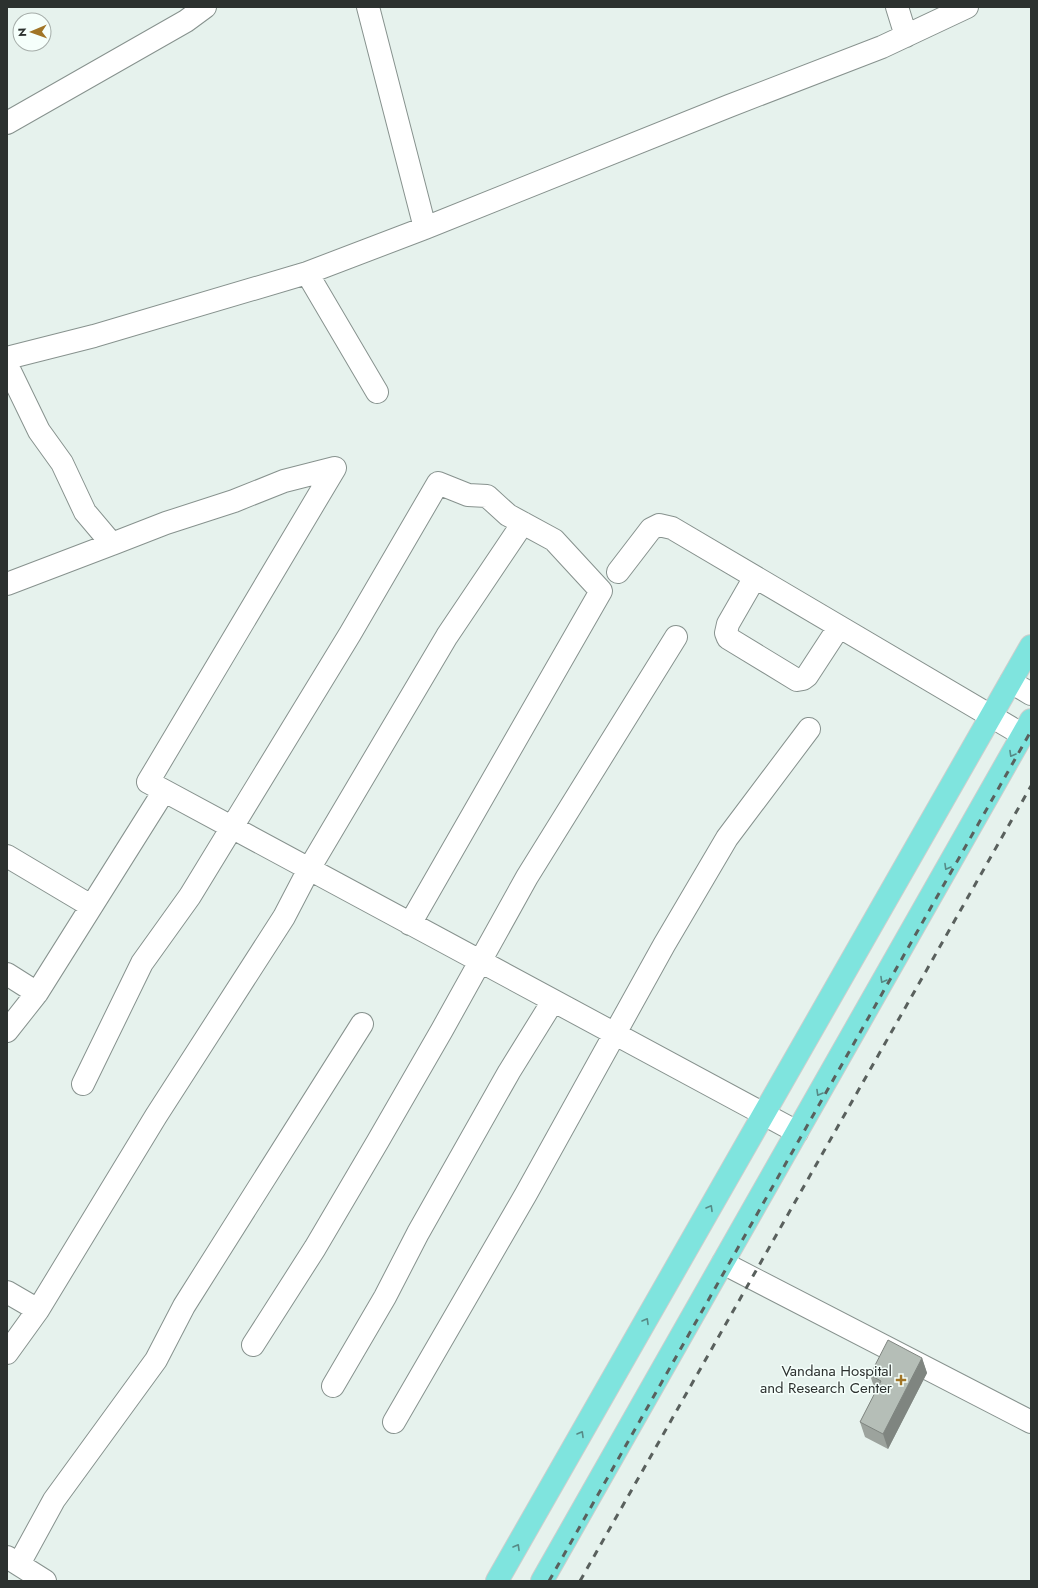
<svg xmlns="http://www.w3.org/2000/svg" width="1038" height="1588" font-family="Jost,sans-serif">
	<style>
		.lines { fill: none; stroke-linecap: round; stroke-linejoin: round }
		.minor-casing { stroke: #87928e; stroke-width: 24 }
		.major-casing { stroke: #cccecd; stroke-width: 24 }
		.minor { stroke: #fff; stroke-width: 22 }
		.major { stroke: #7fe4de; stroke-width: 22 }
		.rail { stroke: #59605d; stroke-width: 3; stroke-dasharray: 7 7; stroke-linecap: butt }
		.wall { fill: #9ca39d }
		.shaded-wall { fill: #7f8580 }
		.building { fill: #b5beb7; stroke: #7f8580 }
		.oneway { stroke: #568a86 }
		.poi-dot { fill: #a17526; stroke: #f5fffb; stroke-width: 1.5 }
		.labels { text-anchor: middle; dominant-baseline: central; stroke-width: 3; stroke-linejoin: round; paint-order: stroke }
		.poi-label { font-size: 15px; fill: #2c312f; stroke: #f5fffb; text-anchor: end }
	</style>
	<rect width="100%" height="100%" fill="#e6f2ed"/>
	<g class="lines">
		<g class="minor-casing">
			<path id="minor" d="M368,7L425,228
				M897,7L906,36
				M7,123L186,21L205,7
				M307,273L377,392
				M7,358L94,336L307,273L425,228L729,106L882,47L967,7
				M7,365L39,431L62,463L85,512L112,544L166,523L234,501L284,481L335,468L148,782L797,1132
				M618,572L651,529L659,525L672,528L1023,735
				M755,577L728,624L726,633L728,638L797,680L803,679L807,676L839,627
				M7,584L112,544
				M1011,682L1031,694
				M7,856L91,906
				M7,974L37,993L164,791
				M7,1031L37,993
				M83,1084L142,963L190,896L350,634L438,483L468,495L487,496L508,515L554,540L601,591L410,924
				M723,1263L1031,1422
				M7,1292L38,1310
				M253,1345L315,1248L378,1141L442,1030L527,877L676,637
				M7,1353L38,1310L156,1116L284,917L309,869L447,636L523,523
				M333,1386L385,1297L418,1233L509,1072L553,1001
				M394,1422L526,1194L664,945L727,838L809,729
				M7,1557L45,1581
				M19,1564L54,1500L156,1360L184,1306L362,1024"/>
		</g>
		<g class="major-casing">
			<path id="major" d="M497,1581L1031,646
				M542,1581L1031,720"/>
		</g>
		<use href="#minor" class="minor"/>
		<use href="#major" class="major"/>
		<path class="rail" d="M549,1581L1031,731
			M580,1581L1031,786"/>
	</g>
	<path class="wall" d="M922,1358L927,1373L888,1449L865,1437L860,1422L877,1391L875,1390L870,1375Z"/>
	<path class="shaded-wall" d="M922,1358L927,1373L888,1449L883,1434Z"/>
	<path class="building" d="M888,1340L922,1358L883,1434L860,1422L881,1381L870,1375Z"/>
	<defs><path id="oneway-chevron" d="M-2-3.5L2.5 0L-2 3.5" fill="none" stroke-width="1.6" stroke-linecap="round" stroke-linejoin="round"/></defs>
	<g class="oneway">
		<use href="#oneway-chevron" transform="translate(1012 754) rotate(120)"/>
		<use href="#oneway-chevron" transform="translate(947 867) rotate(120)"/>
		<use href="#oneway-chevron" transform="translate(883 980) rotate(120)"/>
		<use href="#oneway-chevron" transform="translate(819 1093) rotate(120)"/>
		<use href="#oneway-chevron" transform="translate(710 1208) rotate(-60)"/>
		<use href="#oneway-chevron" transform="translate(646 1321) rotate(-60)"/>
		<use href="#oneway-chevron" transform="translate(581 1434) rotate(-60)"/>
		<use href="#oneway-chevron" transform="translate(517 1547) rotate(-60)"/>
	</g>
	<path class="poi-dot" d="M899 1374h4v4h4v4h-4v4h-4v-4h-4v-4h4z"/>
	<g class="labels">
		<g class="poi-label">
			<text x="892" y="1371">Vandana Hospital<tspan x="892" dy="17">and Research Center</tspan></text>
		</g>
	</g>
	<rect width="1038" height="1588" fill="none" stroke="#2c312f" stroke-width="16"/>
	<g transform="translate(32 32) rotate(268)"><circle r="19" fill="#f5fffb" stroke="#a5ada9"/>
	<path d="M0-3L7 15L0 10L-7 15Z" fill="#a17526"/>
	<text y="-6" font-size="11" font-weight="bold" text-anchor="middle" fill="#2c312f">N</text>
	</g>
</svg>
